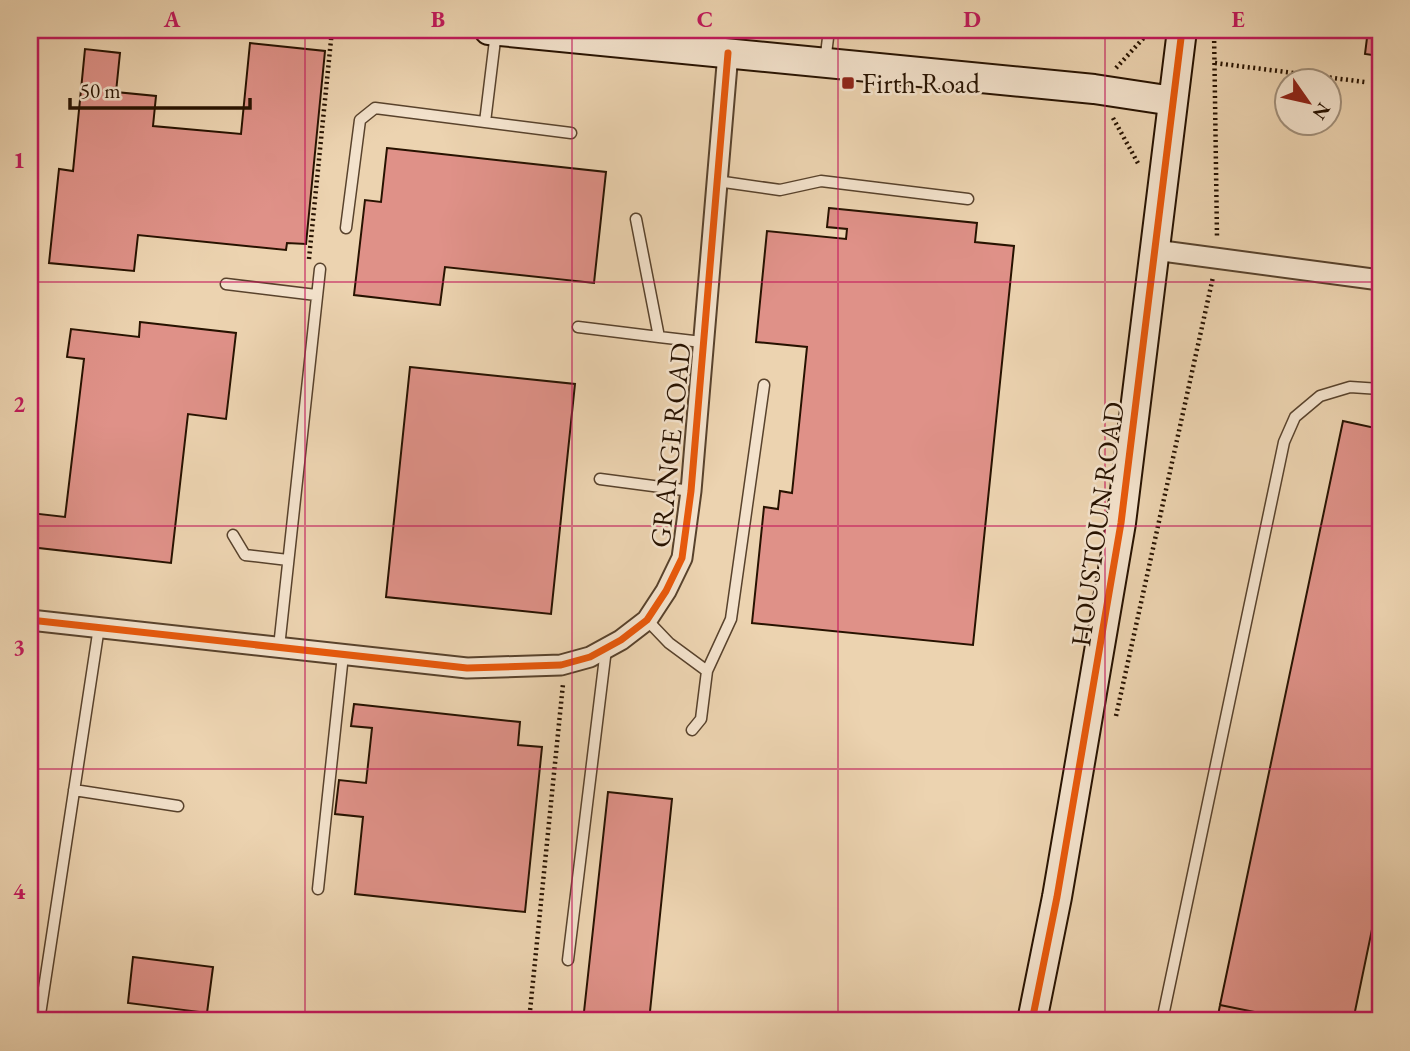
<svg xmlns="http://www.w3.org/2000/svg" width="1410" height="1051" font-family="'EB Garamond',serif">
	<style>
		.building { fill: #df9188; stroke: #271200; stroke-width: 2 }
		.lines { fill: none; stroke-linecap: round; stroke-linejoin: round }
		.lane-casing { stroke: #58422c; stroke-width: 13 }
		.street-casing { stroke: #58422c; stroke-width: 23 }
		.secondary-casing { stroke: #271200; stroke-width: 32 }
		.path { stroke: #271200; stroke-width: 4.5; stroke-dasharray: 2 3.5; stroke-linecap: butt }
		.lane { stroke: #f3e2cc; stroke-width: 10 }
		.street { stroke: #f3e2cc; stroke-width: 19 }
		.secondary { stroke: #f3e2cc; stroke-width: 28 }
		.cycleway-casing { stroke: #f3e2cc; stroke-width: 11 }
		.cycleway { stroke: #e8590c; stroke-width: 7 }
		.grid { fill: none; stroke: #c2185b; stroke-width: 2; stroke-opacity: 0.55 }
		.poi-dot { fill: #8f2418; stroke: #f3e2cc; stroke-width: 2.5 }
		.labels { text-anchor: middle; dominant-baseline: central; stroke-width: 5; stroke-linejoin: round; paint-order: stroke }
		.poi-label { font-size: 28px; fill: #271200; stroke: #f3e2cc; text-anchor: start }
		.street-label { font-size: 28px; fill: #271200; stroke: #f3e2cc }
		.neatline { fill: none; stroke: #c2185b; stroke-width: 2.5 }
		.grid-label { font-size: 23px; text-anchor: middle; font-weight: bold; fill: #c2185b }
	</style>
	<rect width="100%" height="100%" fill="#ecd3b0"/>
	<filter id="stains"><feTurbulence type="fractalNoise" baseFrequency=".00286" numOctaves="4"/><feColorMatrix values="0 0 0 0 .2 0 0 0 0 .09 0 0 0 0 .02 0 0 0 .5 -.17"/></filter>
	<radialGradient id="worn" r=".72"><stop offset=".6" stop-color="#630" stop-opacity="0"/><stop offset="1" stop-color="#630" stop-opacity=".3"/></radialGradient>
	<path class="building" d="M1368,30H1380V56L1365,54Z
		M250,43L325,51L306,244L287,243L286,250L138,235L134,271L49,263L59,169L73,171L85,49L120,53L116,92L156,96L153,126L241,134Z
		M387,148L606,172L594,283L445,267L440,305L354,295L365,200L381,202Z
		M829,208L977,223L975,242L1014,246L973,645L752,623L764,507L778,509L780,491L792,493L807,347L756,342L767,231L846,239L847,229L827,227Z
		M140,322L236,333L226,419L188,414L171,563L30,547L31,513L65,517L84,359L67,357L71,329L139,337Z
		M410,367L575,384L551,614L386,597Z
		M1343,421L1380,429V891L1353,1021H1299L1220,1005Z
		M354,704L520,722L518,745L542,747L525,912L355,894L363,817L335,814L339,780L366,783L372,728L351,726Z
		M608,792L672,799L649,1021H583Z
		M133,957L213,967L207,1013L128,1003Z
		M1220,1005L1299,1021H1217Z"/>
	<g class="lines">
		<g class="lane-casing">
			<path id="lane" d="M825,62L829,30
				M485,122L496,32
				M717,181L780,190L821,181L968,199
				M636,219L659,337L702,342
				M346,228L360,120L375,108L571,133
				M226,284L316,295
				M578,327L659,337
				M600,479L691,491
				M233,535L245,555L288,560
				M647,620L669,643L707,671
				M279,647L320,269
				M692,730L701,719L707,671L731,619L764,385
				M74,790L178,806
				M318,889L343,655
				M568,960L606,649
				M39,1021L99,627
				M1162,1021L1284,442L1295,417L1320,396L1350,387L1380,389"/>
		</g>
		<g class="street-casing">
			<path id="street" d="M1155,250L1380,280
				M30,620L467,668L561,665L590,657L621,640L647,620L666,591L682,558L691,491L728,53"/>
		</g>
		<g class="secondary-casing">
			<path id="secondary" d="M489,30L1094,89L1173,101
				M1032,1021L1057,897L1121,523L1182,30"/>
		</g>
		<path class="path" d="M1214,30L1217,237
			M1215,63L1365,82
			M1116,68L1151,30
			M1113,118L1139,165
			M309,259L332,30
			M1116,716L1213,277
			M529,1021L563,684"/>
		<use href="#lane" class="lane"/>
		<use href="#street" class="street"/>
		<use href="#secondary" class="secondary"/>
		<g class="cycleway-casing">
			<path id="cycleway" d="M30,620L467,668L561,665L590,657L621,640L647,620L666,591L682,558L691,491L728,53
				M1032,1021L1057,897L1121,523L1182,30"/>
		</g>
		<use href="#cycleway" class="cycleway"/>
	</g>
	<path class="grid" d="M305,30V1021M572,30V1021M838,30V1021M1105,30V1021M30,282H1380M30,526H1380M30,769H1380"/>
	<rect class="poi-dot" x="841" y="76" width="14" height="14" rx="3.5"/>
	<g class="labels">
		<g class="poi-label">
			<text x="862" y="83">Firth Road</text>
		</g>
		<g class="street-label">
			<text transform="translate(670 445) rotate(-84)">GRANGE ROAD</text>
			<text transform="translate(1097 524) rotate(-82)">HOUSTOUN ROAD</text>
		</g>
	</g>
	<rect width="1410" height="1051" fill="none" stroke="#ecd3b0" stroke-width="77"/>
	<g transform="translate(1308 102) rotate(124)"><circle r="33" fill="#f3e2cc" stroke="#a18f7a" stroke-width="2"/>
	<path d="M0-5L12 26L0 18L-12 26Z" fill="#8f2418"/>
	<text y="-10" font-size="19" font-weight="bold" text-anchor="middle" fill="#271200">N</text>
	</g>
	<path d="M70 98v10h180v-10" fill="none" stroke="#271200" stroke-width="3.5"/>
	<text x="80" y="98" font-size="21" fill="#271200" stroke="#f3e2cc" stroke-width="5" paint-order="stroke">50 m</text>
	<rect x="38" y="38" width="1334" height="974" class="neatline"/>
	<g class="grid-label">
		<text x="172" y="27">A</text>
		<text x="438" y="27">B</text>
		<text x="705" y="27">C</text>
		<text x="972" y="27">D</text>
		<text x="1238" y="27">E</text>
		<text x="19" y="168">1</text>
		<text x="19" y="412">2</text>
		<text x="19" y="655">3</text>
		<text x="19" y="899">4</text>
	</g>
	<rect width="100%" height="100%" filter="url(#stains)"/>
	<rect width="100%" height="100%" fill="url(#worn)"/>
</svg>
